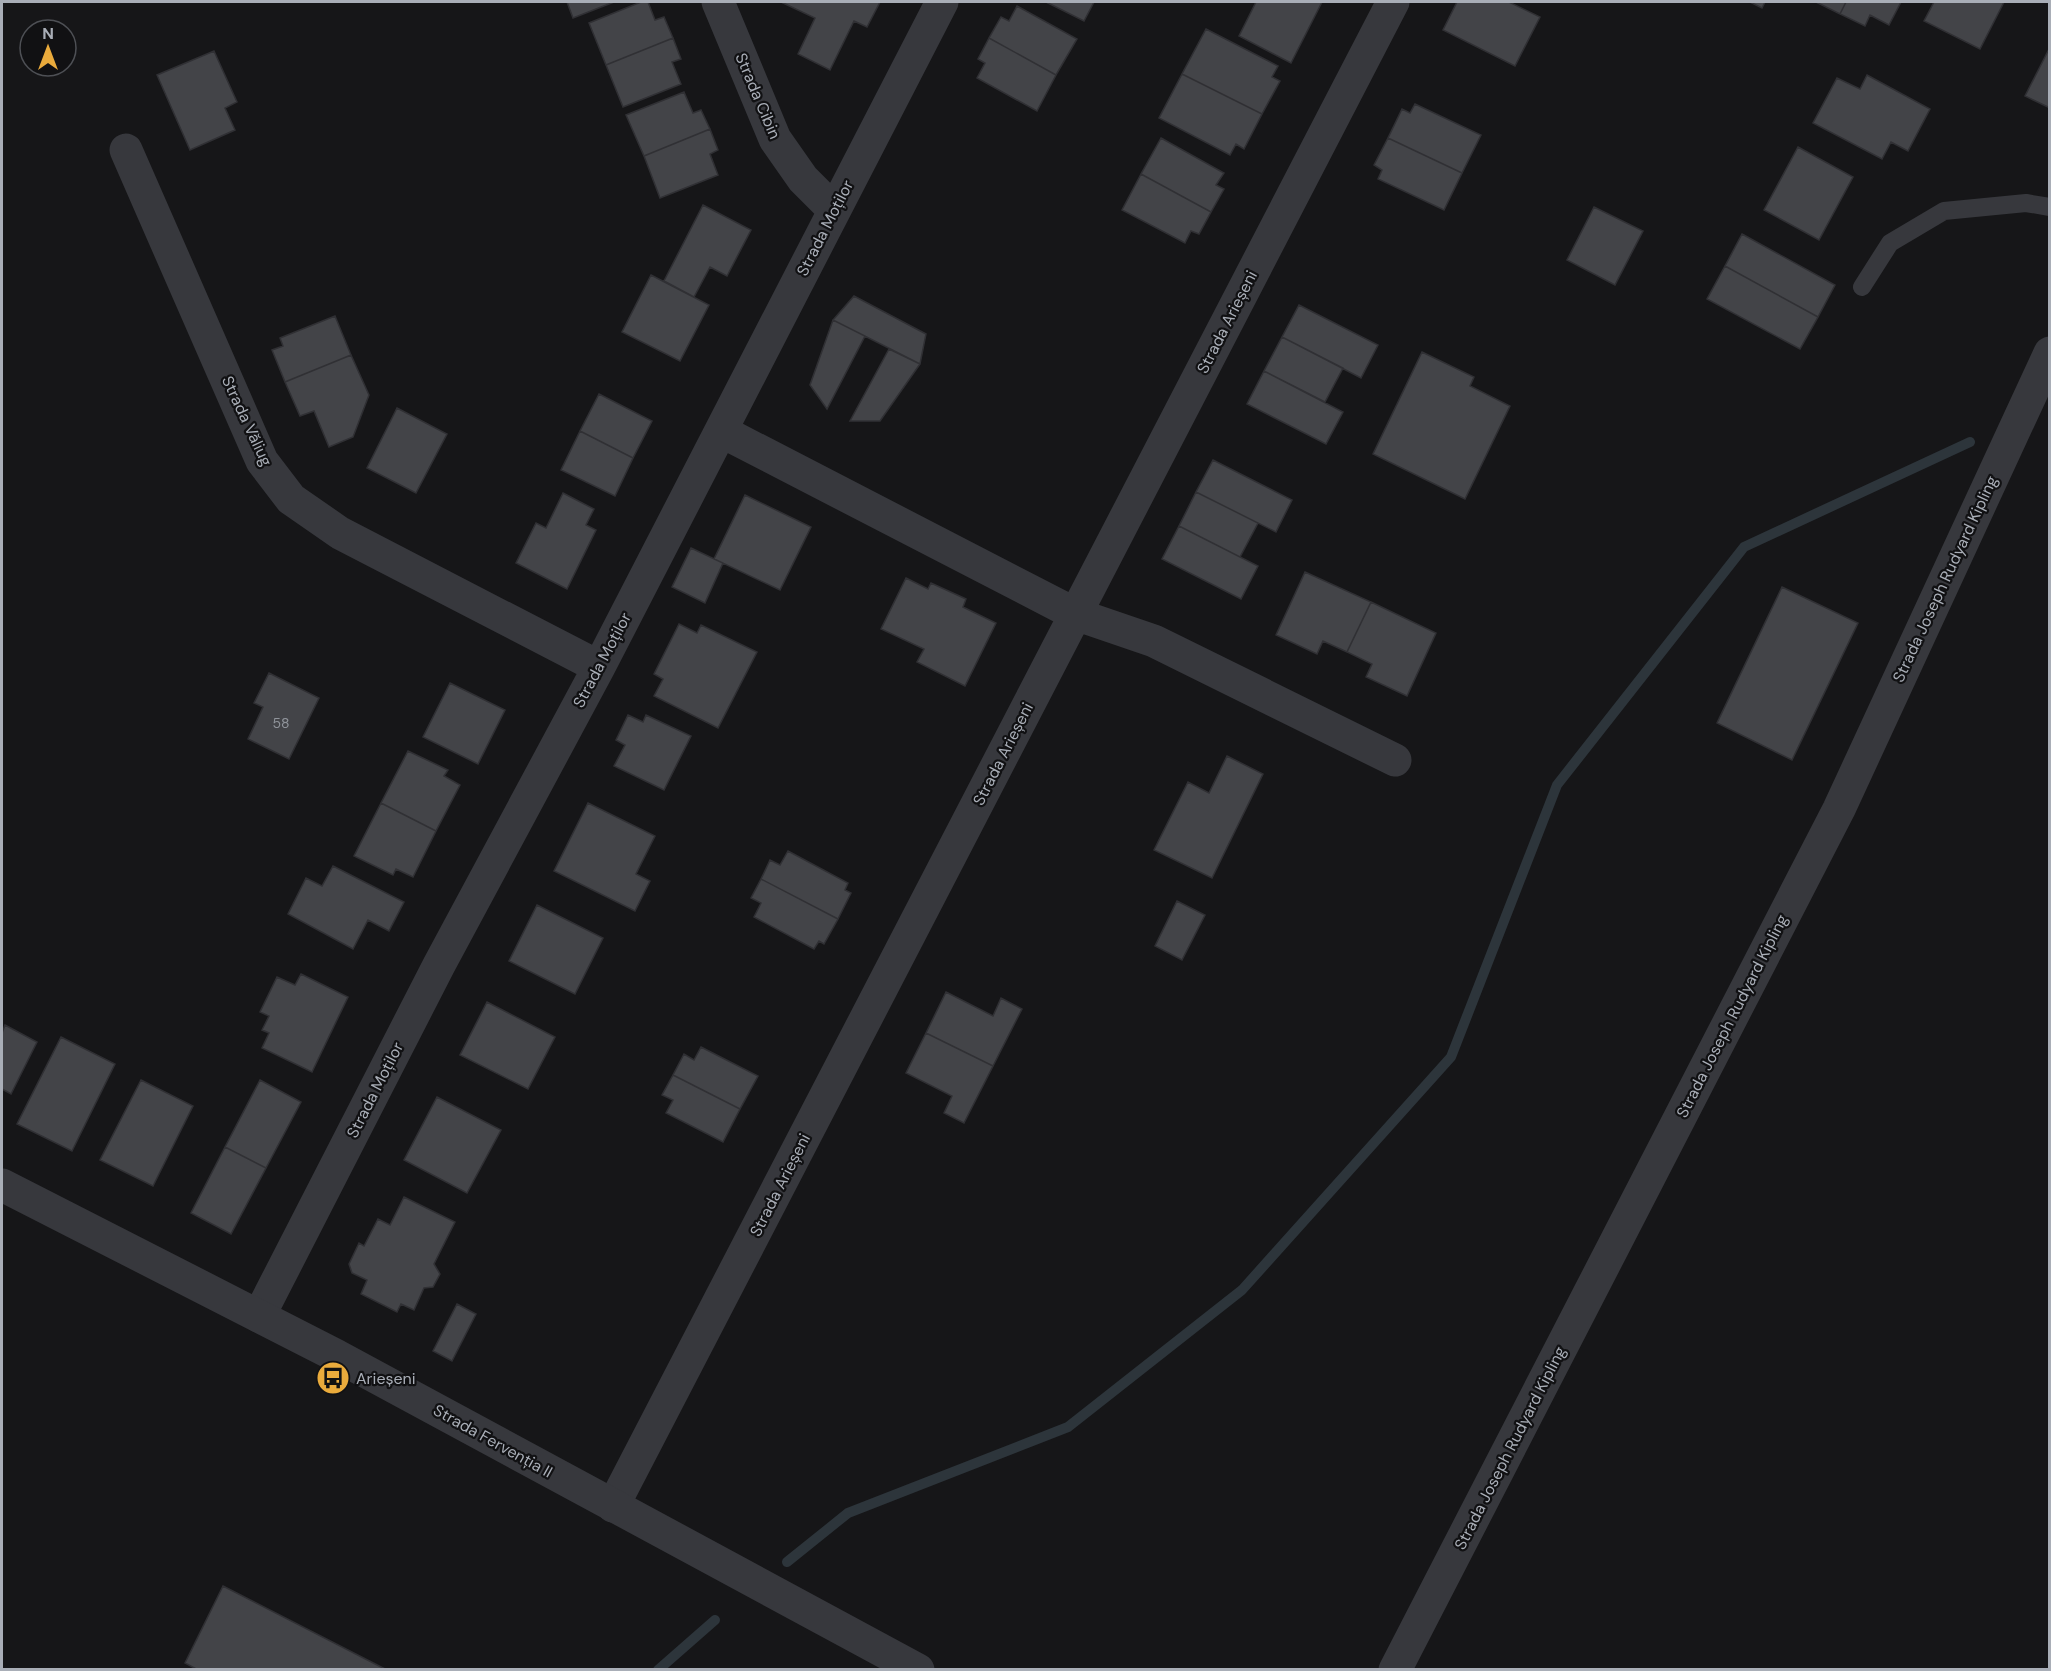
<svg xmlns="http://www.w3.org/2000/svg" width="2051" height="1671" font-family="'DM Sans',sans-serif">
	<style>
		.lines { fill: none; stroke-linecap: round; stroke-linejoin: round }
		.stream { stroke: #2d353b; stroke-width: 10 }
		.building { fill: #434448; stroke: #303034; stroke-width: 1.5 }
		.service { stroke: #37383d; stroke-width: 18 }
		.minor { stroke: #37383d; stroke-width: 33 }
		.tertiary { stroke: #37383d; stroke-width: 33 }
		.labels { text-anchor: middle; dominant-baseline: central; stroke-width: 4.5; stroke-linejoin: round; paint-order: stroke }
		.number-label { font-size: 14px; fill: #90949b }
		.street-label { font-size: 16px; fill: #a9aeb7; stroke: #111113 }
		.poi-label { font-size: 16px; fill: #a9aeb7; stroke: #111113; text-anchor: start }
	</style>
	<rect width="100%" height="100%" fill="#161618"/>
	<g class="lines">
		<path class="stream" d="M787,1562L848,1513L1068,1427L1242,1290L1451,1057L1557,785L1744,547L1970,442
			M658,1670L715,1620"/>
	</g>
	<path class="building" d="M567,2H614L573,18Z
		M641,2H648L655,20L664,17L673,38L606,65L589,23Z
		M781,2H880L867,27L854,21L830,70L798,54L815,18Z
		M1046,2H1094L1084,21Z
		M1256,2H1322L1291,63L1239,36Z
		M1457,2H1509L1540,17L1515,66L1443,30Z
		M1750,2H1765L1762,8Z
		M1816,2H1846L1840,14Z
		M1846,2H1901L1889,25L1870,15L1865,26L1840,14Z
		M1934,2H2004L1980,49L1924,21Z
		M1017,6L1077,39L1056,75L989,38L1001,17L1009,21Z
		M1206,29L1278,66L1272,77L1280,81L1262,114L1182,74Z
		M673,38L681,59L672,62L681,84L623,107L606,65Z
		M989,38L1056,75L1037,111L977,78L985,63L978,59Z
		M2050,47V108L2025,96Z
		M214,51L237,102L225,108L235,130L190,150L157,75Z
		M1182,74L1262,114L1244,149L1236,144L1230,155L1159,118Z
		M1867,75L1930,109L1908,151L1891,142L1882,159L1813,123L1837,78L1860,89Z
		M684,92L693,113L701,110L710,129L644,156L626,115Z
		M1415,104L1481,135L1462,173L1388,138L1402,109L1410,113Z
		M710,129L718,150L710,154L718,175L660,198L644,156Z
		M1161,138L1224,173L1216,185L1224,189L1211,212L1141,174Z
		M1388,138L1462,173L1444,210L1378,179L1382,170L1374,165Z
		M1798,147L1853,177L1819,240L1764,210Z
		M1141,174L1211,212L1199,234L1191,231L1185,243L1122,210Z
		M703,205L751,230L727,276L710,267L694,297L664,281Z
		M1594,207L1643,231L1615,285L1567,260Z
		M1742,234L1835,285L1818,317L1725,266Z
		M1725,266L1818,317L1800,349L1707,299Z
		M651,275L709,305L680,361L622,332Z
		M854,296L926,334L920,364L833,320Z
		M1299,305L1378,345L1361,378L1282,337Z
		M335,316L351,355L285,382L272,350L283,346L280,338Z
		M833,320L865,336L827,409L810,385Z
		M1282,337L1343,368L1325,402L1264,371Z
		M889,349L920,364L880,421H850Z
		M1422,352L1474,377L1470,386L1510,406L1465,499L1373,454Z
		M351,355L369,395L353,437L329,447L314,411L300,416L285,382Z
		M1264,371L1343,412L1326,444L1247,404Z
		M599,394L652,421L633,458L580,431Z
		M397,408L447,434L416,493L367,468Z
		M580,431L633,458L615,496L561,470Z
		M1213,460L1292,500L1276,532L1196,492Z
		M1196,492L1258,523L1240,557L1179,526Z
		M563,493L594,509L586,525L596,530L567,589L516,563L536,523L546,528Z
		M745,495L811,527L780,590L714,559Z
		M1179,526L1258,566L1241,599L1162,559Z
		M691,548L723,563L705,603L672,587Z
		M1305,572L1371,602L1347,652L1323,641L1317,654L1276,635Z
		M906,578L928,589L931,583L966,599L963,607L996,623L965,686L917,662L924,649L881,629Z
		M1782,587L1858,623L1792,760L1717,723Z
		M1371,602L1436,633L1407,696L1366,677L1372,664L1347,652Z
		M679,624L697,633L701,625L757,652L718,728L654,696L663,679L654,674Z
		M269,673L319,698L289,759L248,739L263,707L254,703Z
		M450,683L505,710L478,764L423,737Z
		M628,715L643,722L646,715L691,736L664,790L614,766L625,745L616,740Z
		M408,751L448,770L444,776L460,785L436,831L381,803Z
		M1227,756L1263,774L1212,878L1154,850L1188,782L1209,793Z
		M381,803L436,831L413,877L396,869L393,875L354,856Z
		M588,803L655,836L636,874L650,881L635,911L554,871Z
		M788,851L848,883L845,890L851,893L838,919L761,879L770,860L780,865Z
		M333,866L404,902L389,931L368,920L353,949L288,914L306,878L322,886Z
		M761,879L838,919L824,944L819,941L814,949L754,917L761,903L751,898Z
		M1177,901L1205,915L1182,960L1155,946Z
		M537,905L603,938L575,994L509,961Z
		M301,974L348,997L312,1072L262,1048L269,1033L262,1030L269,1016L260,1012L277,977L295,985Z
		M946,992L993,1016L1001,998L1022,1009L993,1066L926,1033Z
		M487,1002L555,1037L528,1089L460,1055Z
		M5,1025L37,1042L11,1094L2,1089V1033Z
		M926,1033L993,1066L964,1123L944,1113L952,1096L906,1073Z
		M61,1037L115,1064L72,1151L17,1124Z
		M701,1047L758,1076L740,1109L673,1075L684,1054L694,1060Z
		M673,1075L740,1109L723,1142L666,1113L673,1100L662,1095Z
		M141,1080L193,1106L153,1186L100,1160Z
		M260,1080L301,1102L266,1168L225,1147Z
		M437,1097L501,1130L467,1193L404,1160Z
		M225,1147L266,1168L231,1234L191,1213Z
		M404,1197L455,1222L434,1264L440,1274L433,1287L424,1288L414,1310L401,1304L397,1312L361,1294L367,1280L352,1273L349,1264L359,1243L364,1246L378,1219L390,1225Z
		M457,1304L476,1314L452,1361L433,1351Z
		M223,1586L387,1670H198L185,1663Z"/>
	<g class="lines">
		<path class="service" d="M1862,287L1890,243L1944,211L2026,203L2050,207"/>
		<path class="minor" d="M718,2L775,139L803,179L834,210
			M126,150L262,461L291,499L340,533L599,667
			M721,431L1075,614L1154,641L1395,760
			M259,1316L439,965L599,667L942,2
			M613,1506L1393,2
			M1395,1670L1839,809L2050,353"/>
		<path class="tertiary" d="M2,1185L337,1356L918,1670"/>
	</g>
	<defs>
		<g id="bus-disc" transform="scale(1.725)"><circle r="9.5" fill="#eaab3c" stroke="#111113"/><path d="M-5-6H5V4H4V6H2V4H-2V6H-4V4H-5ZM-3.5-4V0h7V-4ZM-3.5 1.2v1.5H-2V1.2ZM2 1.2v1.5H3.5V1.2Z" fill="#111"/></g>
	</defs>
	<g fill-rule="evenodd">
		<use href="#bus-disc" x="333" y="1378"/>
	</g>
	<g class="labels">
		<g class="number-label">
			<text x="281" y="723">58</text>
		</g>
		<g class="street-label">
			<text transform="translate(758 96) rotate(67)">Strada Cibin</text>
			<text transform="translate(825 228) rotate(-63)">Strada Moților</text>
			<text transform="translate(1227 322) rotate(-63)">Strada Arieșeni</text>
			<text transform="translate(247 421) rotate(65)">Strada Văliug</text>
			<text transform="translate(1945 579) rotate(-65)">Strada Joseph Rudyard Kipling</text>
			<text transform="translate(602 660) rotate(-62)">Strada Moților</text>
			<text transform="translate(1003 754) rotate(-63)">Strada Arieșeni</text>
			<text transform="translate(1732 1016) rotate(-63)">Strada Joseph Rudyard Kipling</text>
			<text transform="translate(375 1090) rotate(-63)">Strada Moților</text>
			<text transform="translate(780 1185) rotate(-63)">Strada Arieșeni</text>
			<text transform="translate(493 1441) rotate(29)">Strada Fervenția II</text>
			<text transform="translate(1510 1448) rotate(-63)">Strada Joseph Rudyard Kipling</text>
		</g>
		<g class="poi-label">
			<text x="356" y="1378">Arieșeni</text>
		</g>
	</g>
	<rect width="2051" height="1671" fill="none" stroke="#a9aeb7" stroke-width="6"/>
	<g transform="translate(48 48)"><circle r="28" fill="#111113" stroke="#4e5055" stroke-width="1.5"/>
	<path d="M0-4.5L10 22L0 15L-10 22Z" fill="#eaab3c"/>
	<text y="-9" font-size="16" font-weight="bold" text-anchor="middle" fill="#a9aeb7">N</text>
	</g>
</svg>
